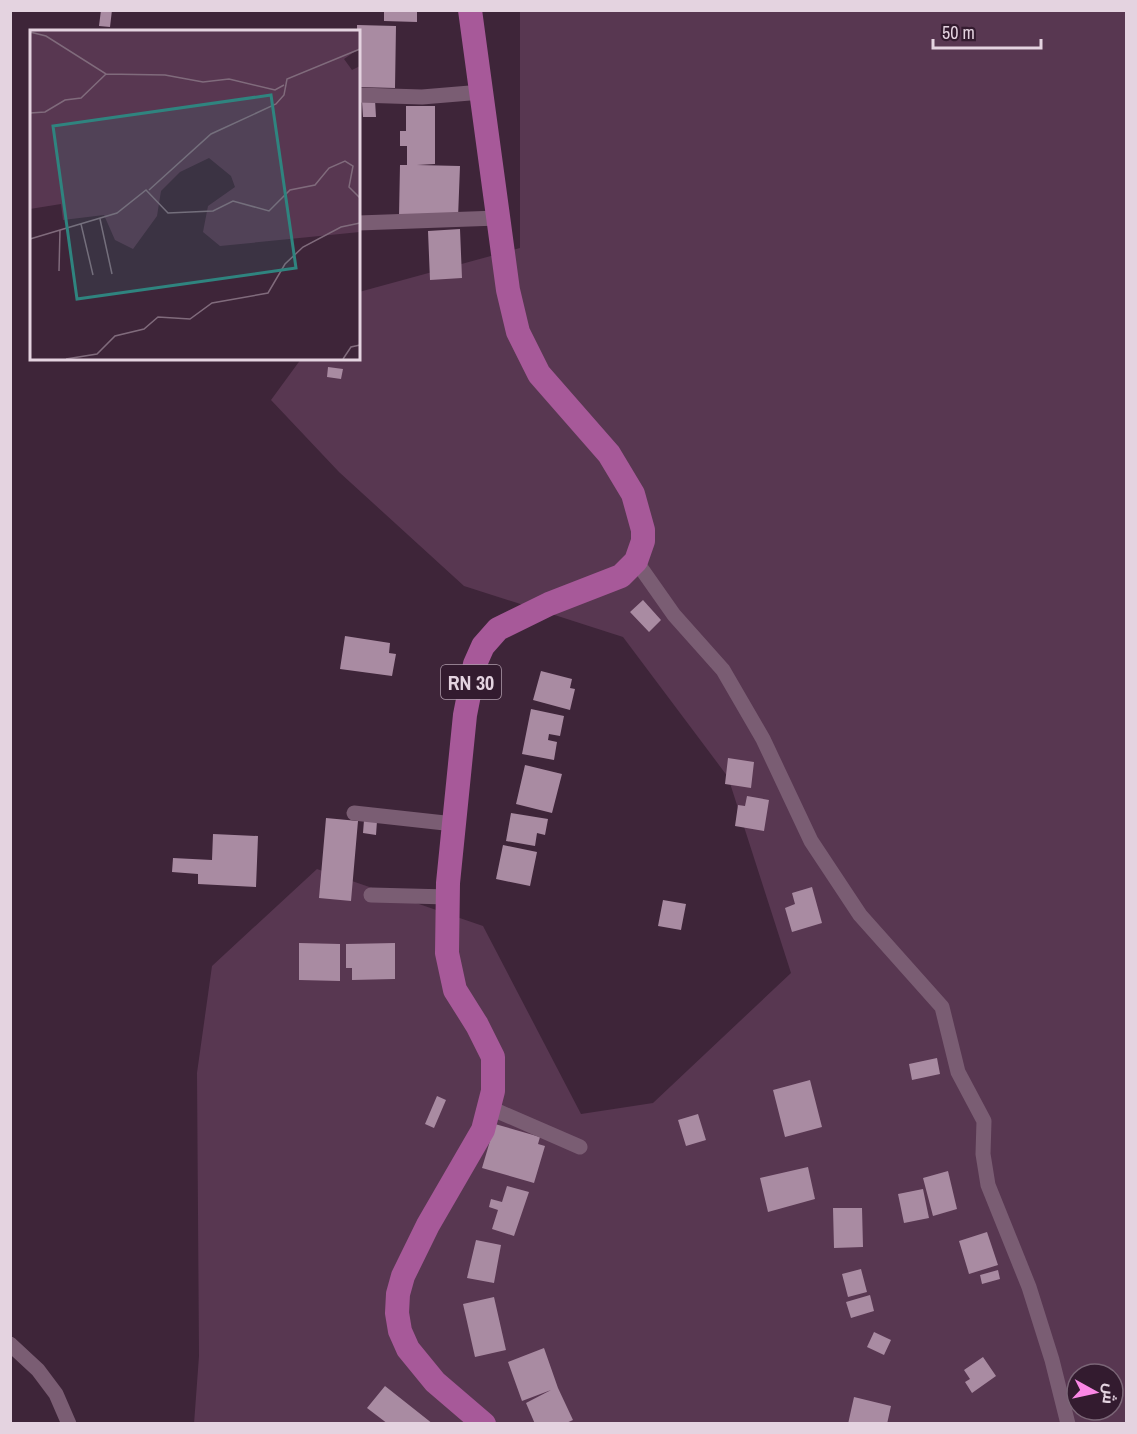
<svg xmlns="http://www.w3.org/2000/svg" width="1137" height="1434" font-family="'Archivo Narrow',Cairo,sans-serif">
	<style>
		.green { fill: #583751; fill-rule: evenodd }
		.building { fill: #a98ba2 }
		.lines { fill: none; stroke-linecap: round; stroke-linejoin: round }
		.minor { stroke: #7a5d73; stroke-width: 15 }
		.primary { stroke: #a75999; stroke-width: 24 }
		.labels { text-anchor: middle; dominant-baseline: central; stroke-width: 6; stroke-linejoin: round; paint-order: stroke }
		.shield { fill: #331b2f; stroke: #af9cab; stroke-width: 1.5 }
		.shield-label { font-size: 20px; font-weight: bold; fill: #e4d3e0 }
		.inset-road { fill: none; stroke: #806b7c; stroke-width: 1.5 }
		.view { fill: #2f847f; fill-opacity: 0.15; stroke: #2f847f; stroke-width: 3 }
		.inset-edge { fill: none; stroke: #e4d3e0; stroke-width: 3 }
	</style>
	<rect width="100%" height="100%" fill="#3e2539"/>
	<path class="green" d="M520,11H1126V1423L194,1424L199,1356L197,1073L212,966L317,869L483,926L581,1114L653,1103L791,973L728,777L623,637L464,586L339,472L271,400L301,359L358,358L359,292L520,248ZM1077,1374H1113V1410H1077Z"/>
	<path class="building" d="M101,10H112L110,27L99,26Z
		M384,10H417V22L384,21Z
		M357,25L396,26L395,88L358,87Z
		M375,100L376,117H363L362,101Z
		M406,106H435V164L417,165L460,166L458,218L399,216L400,165H407V146H400V131H406Z
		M460,229L462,278L430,280L428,231Z
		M328,367L343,369L341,379L327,377Z
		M643,600L661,620L649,632L630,612Z
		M345,636L390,643L389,653L396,654L392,676L340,669Z
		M541,671L572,679L570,688L575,689L570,710L533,700Z
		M531,709L564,716L560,736L549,734L548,740L557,742L554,760L522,754Z
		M728,758L754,762L751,788L725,784Z
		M525,765L562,774L552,813L516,804Z
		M747,796L769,800L764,831L735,826L738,805L745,806Z
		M511,813L548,819L545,835L537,833L535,846L506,841Z
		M326,818L358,821L351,901L319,898Z
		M364,820L377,821L376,835L363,833Z
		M213,834L258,836L256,887L198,884V874L172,872L173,858L212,860Z
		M503,845L537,852L530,886L496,879Z
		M812,887L822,923L792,932L785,908L795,904L792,893Z
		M663,900L686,904L681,930L658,926Z
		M299,943L340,944V981L299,980Z
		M395,943V979L352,980V968H346V944Z
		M937,1058L940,1074L912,1080L909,1064Z
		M810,1080L822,1127L785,1137L773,1090Z
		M437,1096L446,1100L434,1128L425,1124Z
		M698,1114L706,1140L686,1146L678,1120Z
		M495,1124L540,1137L538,1144L545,1146L534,1183L482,1168Z
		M808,1167L815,1199L768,1212L760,1178Z
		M948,1171L957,1209L933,1216L923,1178Z
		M507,1186L529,1192L514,1236L492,1229L498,1210L489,1207L491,1199L502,1202Z
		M923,1189L929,1218L904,1223L898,1194Z
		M833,1208H862L863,1247L834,1248Z
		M987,1232L998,1265L969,1274L959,1241Z
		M476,1240L501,1245L494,1283L467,1278Z
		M861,1269L867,1292L848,1297L842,1274Z
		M998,1270L1000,1279L982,1284L980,1275Z
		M870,1295L874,1311L851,1318L846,1302Z
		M494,1297L506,1350L475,1357L463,1304Z
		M874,1332L891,1340L884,1355L867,1347Z
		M544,1348L558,1388L573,1420L564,1424H535L526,1403L551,1390L522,1401L508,1362Z
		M983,1357L996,1376L972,1393L965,1382L970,1379L964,1370Z
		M385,1386L433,1424H388L367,1408Z
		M854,1397L891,1406L887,1424H848Z"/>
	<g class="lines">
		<path class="minor" d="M358,95L422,97L482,92
			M358,223L498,218
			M636,561L674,615L723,670L763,739L811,841L860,915L942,1007L958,1072L984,1121L983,1154L988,1185L1029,1287L1052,1360L1068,1424
			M354,813L454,824
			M371,895L448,897
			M488,1107L580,1147
			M10,1344L38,1370L56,1394L69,1424"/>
		<path class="primary" d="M470,10L508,290L518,332L539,374L609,454L633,494L643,530V541L636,561L621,576L549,604L498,629L483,646L475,664L465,715L448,883L447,953L455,990L477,1025L493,1057V1091L483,1130L428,1225L403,1276L398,1294L397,1313L400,1331L408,1349L435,1382L484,1424"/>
	</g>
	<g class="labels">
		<rect class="shield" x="441" y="665" width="60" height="34" rx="4.5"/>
		<g class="shield-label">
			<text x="471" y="682">RN 30</text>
		</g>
	</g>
	<g transform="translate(30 30)">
		<rect width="330" height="330" fill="#3e2539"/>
		<path d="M0,1H330V18L314,29L322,40L330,36V30V202L190,216L173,202L178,176L205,157L201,146L179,128L150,142L131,161L127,186L103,219L85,210L74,185L33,190L31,174L0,179Z" fill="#583751"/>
		<path class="inset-road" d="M0,2L16,6L76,44L135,45L173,52L199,49L245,60L254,55M0,83L15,82L35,70L51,68L76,44M119,160L181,104L246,74L254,65L257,49L330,19M70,189L82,244M51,194L63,245M0,209L87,183L116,160L138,183L183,181L203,171L239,181L260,160L285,155L299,138L315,131L323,136L319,157L330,168M29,241L30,200M36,329L67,324L85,306L114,299L128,287L160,289L182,273L238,263L255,234L273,217L311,197L330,193M313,329L321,317L330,315"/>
		<path class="view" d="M241,65L266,238L47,269L23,96Z"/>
		<rect width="330" height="330" class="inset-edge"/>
	</g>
	<rect width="1137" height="1434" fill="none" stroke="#e4d3e0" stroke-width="24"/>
	<g transform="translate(1095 1392) rotate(98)"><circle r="28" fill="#331b2f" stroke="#7a6576" stroke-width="1.5"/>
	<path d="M0-4.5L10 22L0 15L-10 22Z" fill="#fb87e5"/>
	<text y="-9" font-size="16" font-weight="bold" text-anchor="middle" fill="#e4d3e0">ش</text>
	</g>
	<path d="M933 39v9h108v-9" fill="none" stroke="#e4d3e0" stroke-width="3"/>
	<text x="942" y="39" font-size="18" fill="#e4d3e0" stroke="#331b2f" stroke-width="4.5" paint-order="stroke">50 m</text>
</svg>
